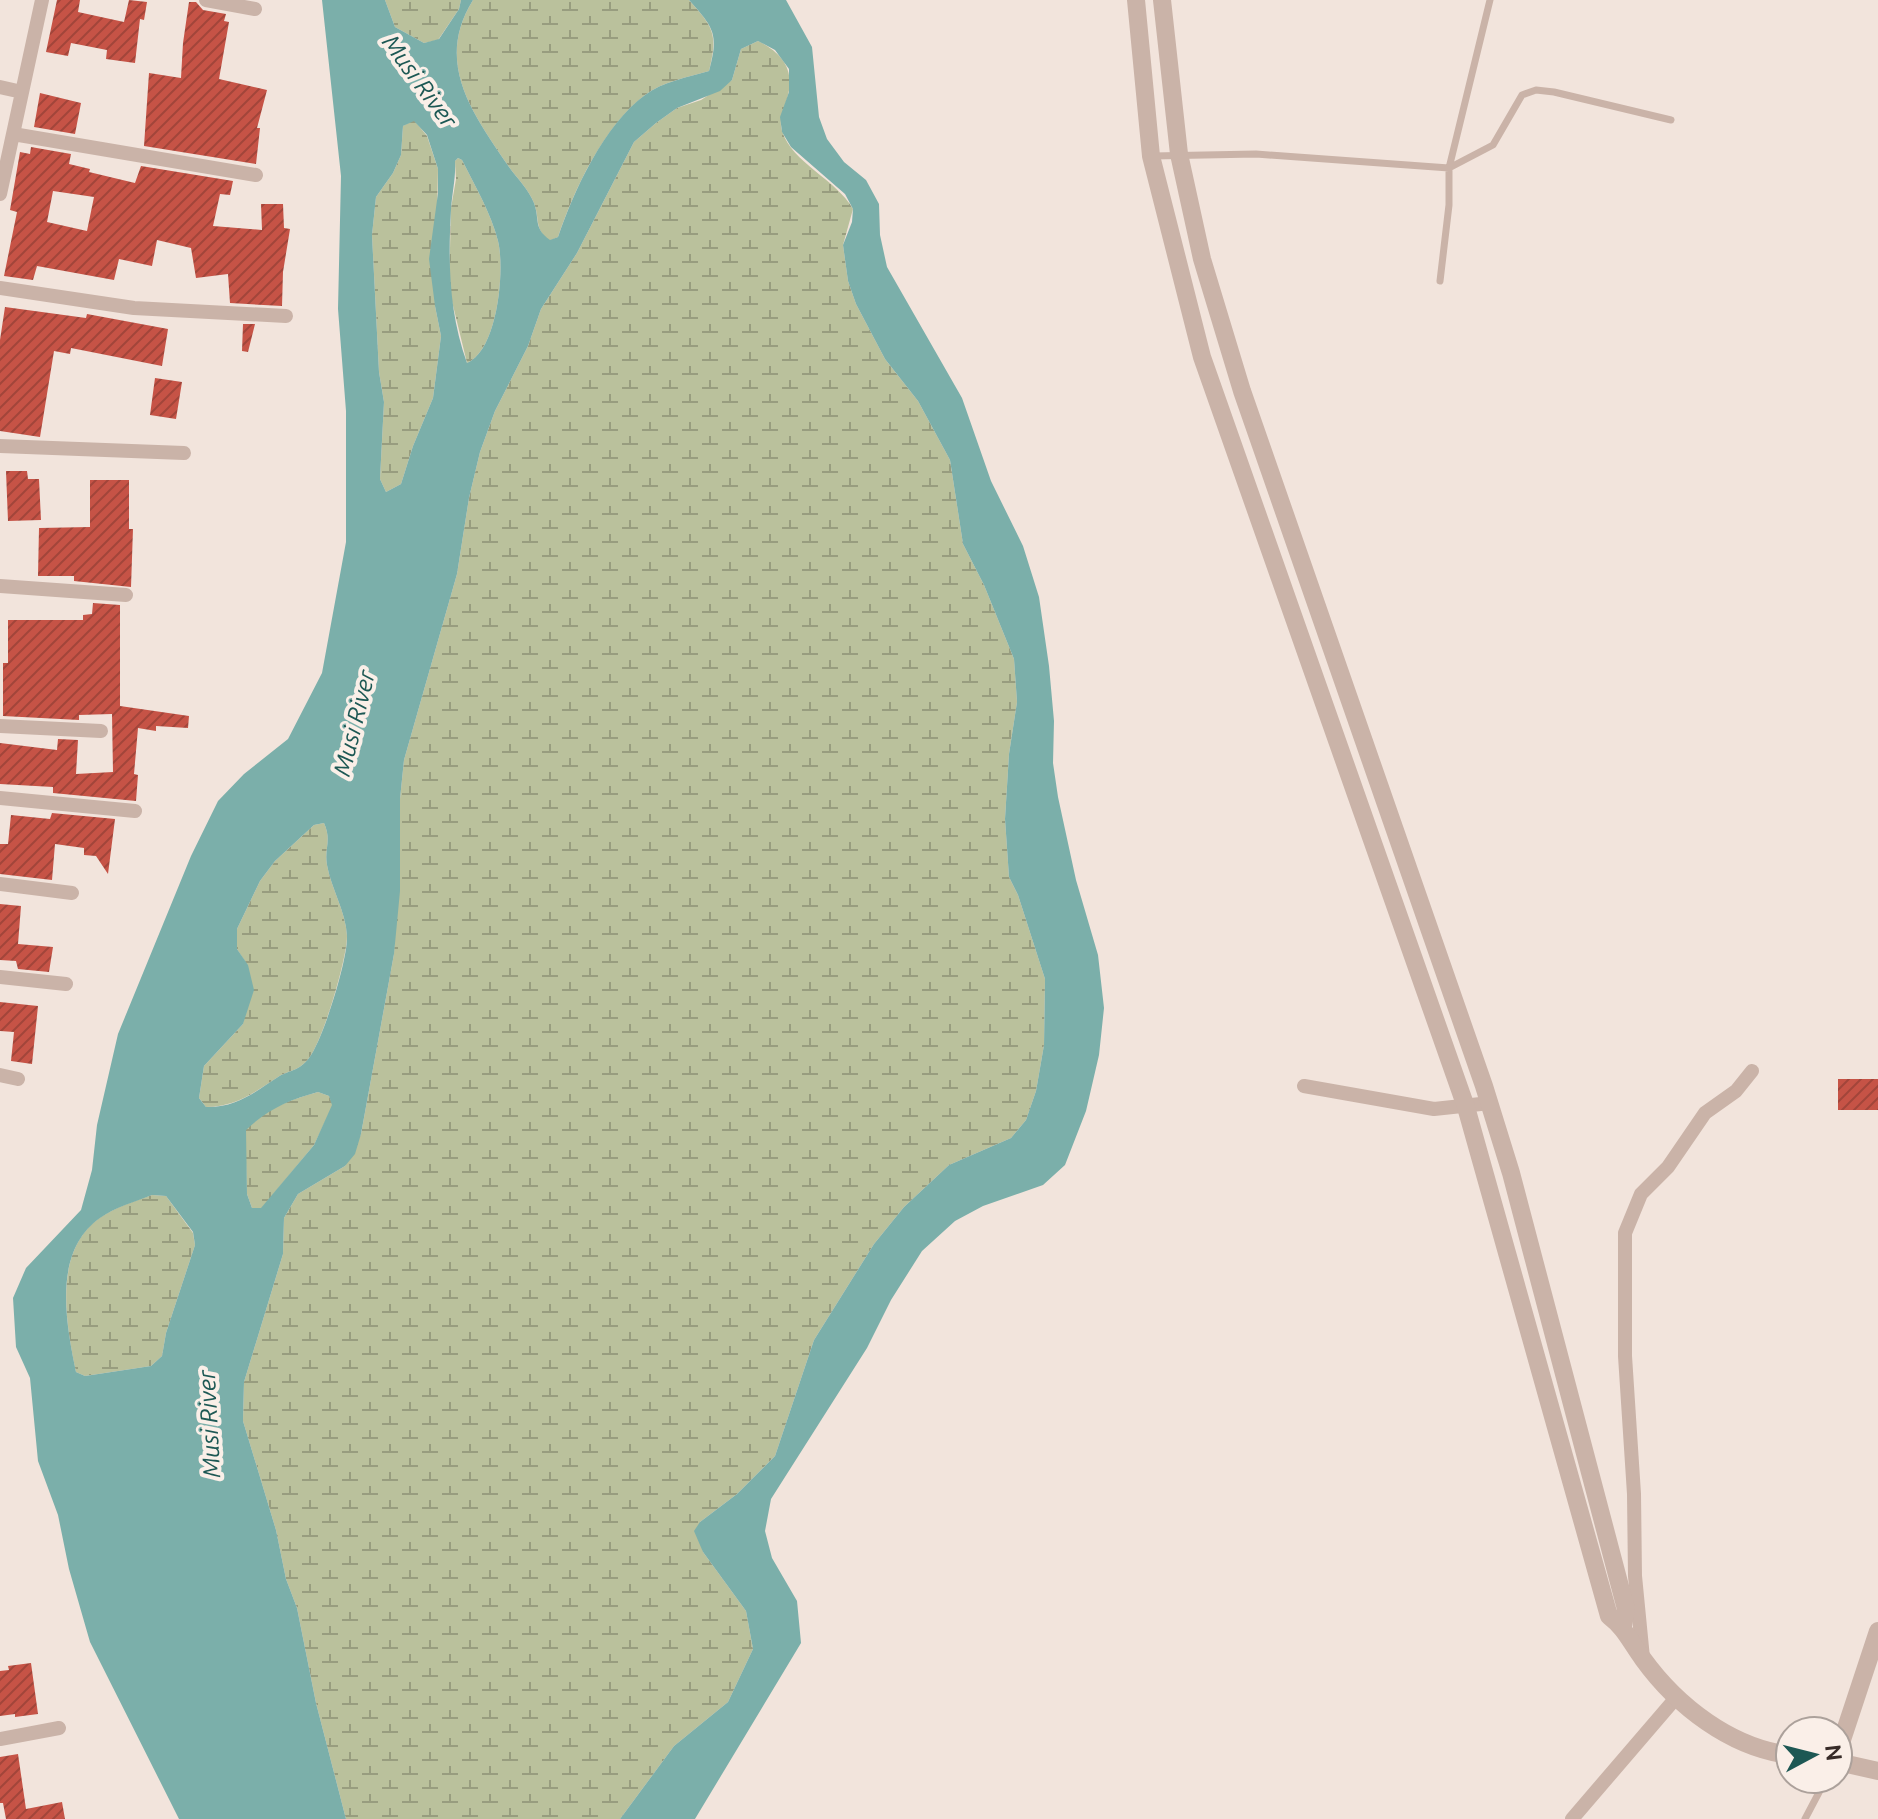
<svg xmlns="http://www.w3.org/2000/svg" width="1878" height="1819" font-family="Ubuntu,sans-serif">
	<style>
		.wetland { fill: url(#wetland-marsh) }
		.water { fill: #7bafaa; fill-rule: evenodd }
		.building { fill: url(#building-hatch); fill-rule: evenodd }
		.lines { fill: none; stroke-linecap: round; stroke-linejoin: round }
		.service { stroke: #cab3a8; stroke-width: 7 }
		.minor { stroke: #cab3a8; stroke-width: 14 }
		.tertiary { stroke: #cab3a8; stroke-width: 18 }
		.labels { text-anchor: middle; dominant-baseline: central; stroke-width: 8; stroke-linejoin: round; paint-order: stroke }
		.water-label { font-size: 24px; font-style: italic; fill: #1d5854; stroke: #faefe8 }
	</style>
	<defs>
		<pattern id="wetland-marsh" width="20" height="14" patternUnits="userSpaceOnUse" patternTransform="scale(2)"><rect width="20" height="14" fill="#bac19c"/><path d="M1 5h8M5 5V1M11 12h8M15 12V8" fill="none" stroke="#989d7f"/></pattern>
		<pattern id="building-hatch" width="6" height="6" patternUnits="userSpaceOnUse" patternTransform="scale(2)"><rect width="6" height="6" fill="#c65346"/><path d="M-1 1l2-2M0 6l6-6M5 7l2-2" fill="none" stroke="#a2453a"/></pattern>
	</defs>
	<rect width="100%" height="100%" fill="#f2e4dc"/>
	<path class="wetland" d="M385,0H461L459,9L438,40L424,43L395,27Z
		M473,0H689C714,28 718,34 709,71C688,77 662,82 645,95C604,126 574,189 558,237L549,241C534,228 540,219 534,203C529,190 517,178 509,167C473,114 434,63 473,0Z
		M758,41C780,52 795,68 788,95C785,108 778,118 782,131C792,163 836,179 853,209L843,245L848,281L856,304L885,359L918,401L950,460L963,544L984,585L1014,659L1017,702L1009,754L1005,819L1009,877L1018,895L1045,979L1044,1045L1036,1091L1026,1120L1011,1138L949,1165L904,1207L874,1244L814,1340L775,1456L737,1494L700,1522L703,1552L746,1611L753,1649L728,1702L674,1746L620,1819H346L316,1703L297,1608L286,1579L276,1530L243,1421L244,1382L283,1254L284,1218L298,1194L345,1166L361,1134L394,954L400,799L404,760L457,574L469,498L480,452L495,411L528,346L541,309L577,253L634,142L656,123L677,108L701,100L732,80L741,49Z
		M414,120L427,136L438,169L435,306L441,336L433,398L413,446L401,484L386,492L380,479L384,402L379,372L372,235L376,197L393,173L401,155L403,126Z
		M458,158L462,160C475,186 491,213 498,241C505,269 498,350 467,363L449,289L451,208L456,179L455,161Z
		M324,823C332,841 324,848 327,865C331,888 346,912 347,936C347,959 323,1040 309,1058C298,1072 291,1069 278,1077C255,1092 236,1107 206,1107L199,1098L204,1066L243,1024L248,966L237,949V929L260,881L275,861L314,825Z
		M318,1092L329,1096L333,1105L314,1145L261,1209L252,1208L247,1194L245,1130C269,1107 287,1101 318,1092Z
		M152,1195L166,1196L193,1233L195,1245L166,1333L162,1356L151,1366L85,1376L76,1372C66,1324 52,1250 101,1217C116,1207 135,1201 152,1195Z"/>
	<path class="water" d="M322,0H385L395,27L424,43L439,39L459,9L461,0H473C434,63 473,114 509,167C517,178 529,190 534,203C540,219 533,228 550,240L558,237C574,190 604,125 645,95C662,82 688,77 709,71C719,34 714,28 689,0H786L812,47L819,117L827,139L844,162L866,180L879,204L880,235L887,267L962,398L991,481L1023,546L1039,597L1049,666L1054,721L1053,763L1058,797L1076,880L1098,955L1104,1008L1099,1055L1086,1111L1065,1165L1043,1185L983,1206L955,1221L922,1251L891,1300L867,1348L771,1499L765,1531L772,1558L797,1601L801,1643L695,1819H620L674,1746L728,1702L753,1649L746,1611L703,1552L694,1531L700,1522L737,1494L775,1456L814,1340L874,1244L904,1207L949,1165L1011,1138L1026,1120L1036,1091L1044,1045L1045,979L1018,895L1009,877L1005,819L1009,754L1017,702L1014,659L984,585L963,544L950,460L918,401L885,359L856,304L848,281L843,245L852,222L853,209L845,194L791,147L782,132L780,117L789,92V69L775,50L758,41L741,49L732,80L720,91L677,108L656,123L634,142L577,253L541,309L528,346L495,411L480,452L469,498L457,574L404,760L400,799V891L394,954L361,1134L355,1154L345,1166L298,1194L284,1218L283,1254L244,1382L243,1421L276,1530L286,1579L297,1608L316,1703L346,1819H179L90,1642L69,1569L58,1515L38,1461L30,1378L16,1347L13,1298L26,1268L81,1210L92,1170L97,1125L118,1034L191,856L218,801L244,774L288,739L322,673L346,542V411L338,309L341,176ZM414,121L427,135L438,169V193L429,259L435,306L441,336L433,398L413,446L401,484L386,492L380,479L384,402L379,372L372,235L376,197L393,173L401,155L403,126ZM458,158L462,160C475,186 491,213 498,241C505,269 498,350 467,363C449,313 448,263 451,210C452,193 456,178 455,161ZM324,823C332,841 324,848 327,865C331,888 346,912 347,936C348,959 323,1040 309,1058C298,1072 291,1069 278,1077C255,1092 236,1108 206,1107L199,1098L204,1066L243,1024L254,990L248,965L237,949V929L260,881L275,861L314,825ZM318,1092L329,1096L332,1105L314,1145L261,1208H252L247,1194L246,1130C268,1109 289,1100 318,1092ZM152,1195L166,1196L193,1232L195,1245L166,1333L162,1356L151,1366L85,1376L76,1372C66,1323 52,1252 100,1218C115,1207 135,1202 152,1195Z"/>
	<path class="building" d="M57,0H80L78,12L124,22L129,0L147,2L144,20L140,19L135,63L106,59L107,50L71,43L68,56L46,52Z
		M189,2H196L203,10L226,14L224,21L229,22L219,79L267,90L257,128H260L256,164L144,146L149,73L181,78L183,43Z
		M40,93L81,103L75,134L34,127Z
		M31,147L71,154L69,164L90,169L89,172L135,183L141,166L233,181L230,195L220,194L213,226L262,230L261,204H283L284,228L290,229L283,272L282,306L230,303L228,274L196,278L191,248L157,240L152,266L119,259L114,280L37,266L33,280L4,276L17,212L10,210L20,152L30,154ZM53,191L94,197L87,231L47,222Z
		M5,307L86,318L87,314L168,329L162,366L71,348L70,354L54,351L40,437L0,431V340Z
		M243,324H255L248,352L242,351Z
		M155,378L182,382L176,419L150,415Z
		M6,471H27L28,479H39L41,520L8,521Z
		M90,480H129V529H133L131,587L74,581V576H38L39,528L90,527Z
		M93,603L120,605V706L189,716L188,728L156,726V731L138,728L134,774L138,775L136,801L53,793V787L0,784V743L57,750L58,739L78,740L76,774L113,772L112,714L79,715V720L3,716V663H8V620H83V615L92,614Z
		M52,813L115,819L108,874L96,856L84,855V848L55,844L52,880L0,874V844H8L11,815L50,819Z
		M0,904L21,906L18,944L53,947L49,972L18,969L16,961L0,960Z
		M0,1002L38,1006L32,1064L11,1061L14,1032L0,1031Z
		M1838,1079H1878V1110H1838Z
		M31,1663L38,1714L15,1717V1714L0,1716V1671L9,1670L8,1666Z
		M18,1754L26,1809L62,1802L65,1819H6L3,1803H0V1757Z"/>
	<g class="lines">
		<path class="service" d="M1153,156L1256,154L1449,168L1493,145L1522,95L1536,90L1554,92L1671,120
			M1440,281L1449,205V168L1490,0
			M1805,1819L1826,1779"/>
		<path class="minor" d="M206,0L255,9
			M0,87L22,92
			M13,134L256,175
			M0,194L42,0
			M0,288L134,308L286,316
			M0,446L184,453
			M0,586L126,595
			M0,726L101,731
			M0,798L135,811
			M0,884L72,893
			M0,977L66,984
			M0,1075L18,1079
			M1304,1086L1434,1109L1490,1103
			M1643,1658L1635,1576L1634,1494L1625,1356V1233L1641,1194L1668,1167L1705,1113L1736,1091L1752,1071
			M0,1739L59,1728
			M1572,1819L1675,1699"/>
		<path class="tertiary" d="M1136,0L1151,156L1202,357L1466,1107L1609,1616C1625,1628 1631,1643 1643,1659C1677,1706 1731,1748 1790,1755
			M1162,0L1179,154L1202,259L1242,391L1484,1086L1511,1173L1626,1609L1623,1626
			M1838,1752L1878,1631
			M1838,1762L1878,1771"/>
	</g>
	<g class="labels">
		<g class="water-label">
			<text transform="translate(420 81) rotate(54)">Musi River</text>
			<text transform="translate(354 723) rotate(-76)">Musi River</text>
			<text transform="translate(209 1424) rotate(-93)">Musi River</text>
		</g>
	</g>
	<g transform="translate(1814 1755) rotate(83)"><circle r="38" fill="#faefe8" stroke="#aca19b" stroke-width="2"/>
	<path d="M0-6L14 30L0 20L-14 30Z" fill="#1d5854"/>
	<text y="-12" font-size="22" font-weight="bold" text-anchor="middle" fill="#372b28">N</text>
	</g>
</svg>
